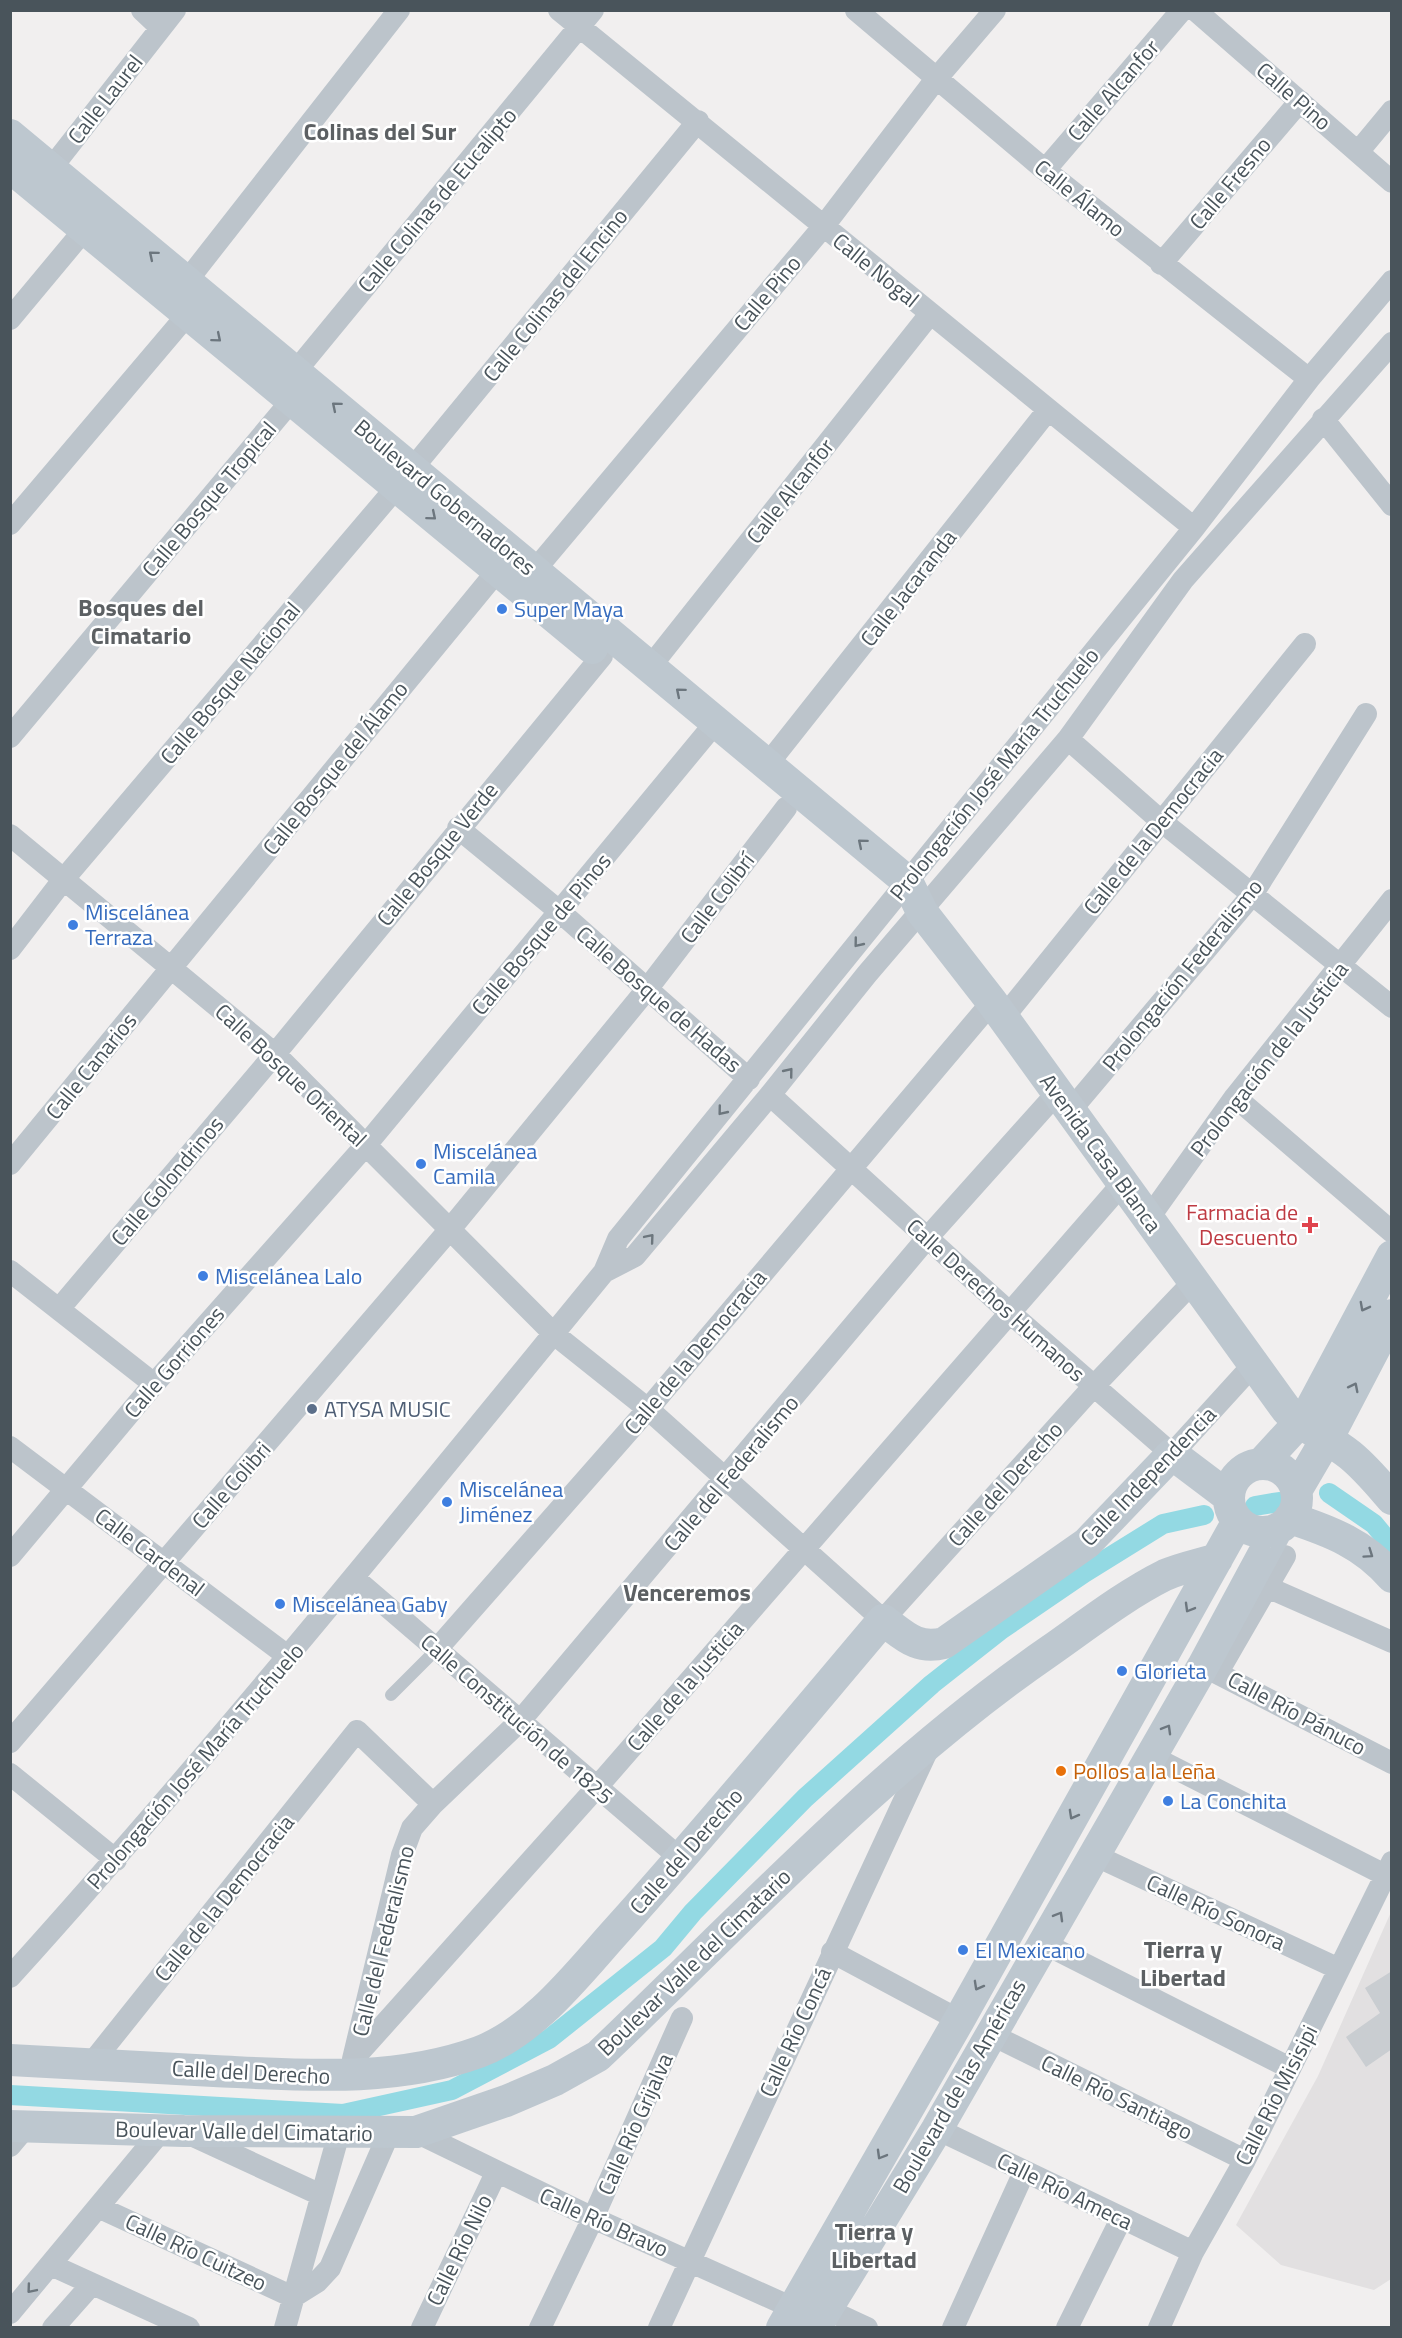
<svg xmlns="http://www.w3.org/2000/svg" width="1402" height="2338" font-family="'Titillium Web',sans-serif">
	<style>
		.education { fill: #e2e0e1 }
		.lines { fill: none; stroke-linecap: round; stroke-linejoin: round }
		.canal { stroke: #93d9e3; stroke-width: 20 }
		.building { fill: #c9cdd1 }
		.lane { stroke: #bcc4cb; stroke-width: 12 }
		.street { stroke: #bcc4cb; stroke-width: 22 }
		.secondary { stroke: #bdc7cf; stroke-width: 32 }
		.oneway { stroke: #6c767e }
		.oneway2 { stroke: #6c767d }
		.shop-dot { fill: #3f7fe0; stroke: #fff; stroke-width: 2 }
		.health-dot { fill: #e0444e; stroke: #fff; stroke-width: 2 }
		.service-dot { fill: #5c6f8a; stroke: #fff; stroke-width: 2 }
		.food-dot { fill: #e8710a; stroke: #fff; stroke-width: 2 }
		.labels { text-anchor: middle; dominant-baseline: central; stroke-width: 5; stroke-linejoin: round; paint-order: stroke }
		.street-label { font-size: 22px; fill: #49545b; stroke: #fff }
		.shop-label { font-size: 22px; fill: #366cbe; stroke: #fff; text-anchor: start }
		.health-label { font-size: 22px; fill: #be3a42; stroke: #fff; text-anchor: end }
		.service-label { font-size: 22px; fill: #4e5e75; stroke: #fff; text-anchor: start }
		.food-label { font-size: 22px; fill: #c56008; stroke: #fff; text-anchor: start }
		.neighbourhood-label { font-size: 24px; font-weight: bold; fill: #5c6063; stroke: #fff }
	</style>
	<rect width="100%" height="100%" fill="#f1efef"/>
	<path class="education" d="M1391,1912V2279L1374,2290L1281,2265L1236,2225L1318,2076Z"/>
	<g class="lines">
		<path class="canal" d="M1329,1493L1374,1524L1392,1546
			M1255,1506L1279,1502
			M10,2095L343,2114L452,2090L549,2039L663,1948L693,1912L805,1798L932,1684L1002,1629L1084,1573L1163,1524L1204,1515"/>
	</g>
	<path class="building" d="M1392,1971V2049L1366,2067L1346,2037L1380,2013L1365,1988Z"/>
	<g class="lines">
		<path class="lane" d="M391,1695L437,1649"/>
		<path class="street" d="M142,10L161,28
			M559,10C772,182 982,356 1194,528
			M856,10L1045,170L1309,379
			M1195,10L1392,182
			M1358,152L1392,111
			M1045,170L1182,10
			M42,180L175,10
			M1161,264L1300,101
			M186,282L399,10
			M10,319L85,229
			M295,372L593,10
			M1323,419L1392,505
			M10,524L188,314
			M534,571L823,227L936,79L995,10
			M650,667L930,314
			M10,737L292,400
			M1068,739L1161,821L1392,1007
			M767,765L1048,410
			M458,828L559,911L749,1079
			M10,835L275,1054L554,1334L648,1409L883,1620L1093,1387L1193,1282
			M10,949L63,880L412,469L698,121
			M1003,1018L1305,644
			M770,1095L1009,1312L1172,1454L1253,1365
			M1235,1097L1392,1232
			M1070,1111L1252,895L1366,714
			M10,1164L498,570
			M1148,1219L1235,1097L1392,900
			M10,1271L154,1384
			M604,1272L635,1256L770,1095L867,974L1068,739L1183,580L1392,343
			M59,1309L275,1054L602,656
			M10,1447L289,1657
			M10,1556L154,1384L366,1145L716,722
			M354,1578L681,1859
			M1267,1587L1392,1642
			M437,1649L648,1409L992,1002
			M1203,1666L1392,1763
			M1218,1672L1285,1556
			M10,1742L451,1228L648,988L786,808
			M1151,1756L1385,1875
			M10,1774L116,1860
			M1094,1855L1339,1969
			M1043,1943L1290,2068
			M832,1952L959,2020
			M10,1977C216,1749 409,1510 604,1272L618,1239L1194,528L1309,379L1392,281
			M990,2034L1245,2160
			M355,2057L597,1787L1122,1184
			M353,2059L402,1855L412,1828L433,1804L520,1721L928,1237L1057,1093
			M91,2064L357,1731L433,1804
			M937,2129L1193,2252
			M416,2132L593,2218L793,2308
			M189,2134L321,2195
			M10,2146L26,2127
			M98,2207L293,2297L317,2282L330,2268L389,2133
			M51,2265L189,2328
			M826,2309L867,2328
			M10,2313L162,2130
			M53,2328L92,2284
			M285,2328L339,2133
			M422,2328L496,2173
			M540,2328L593,2218L682,2018
			M659,2328L928,1749
			M953,2328L1024,2172
			M1067,2328L1121,2219
			M1159,2328L1193,2252L1245,2160L1392,1862"/>
		<path class="secondary" d="M10,135L907,881L922,912L992,1002L1286,1409C1304,1429 1329,1438 1350,1455C1366,1468 1379,1484 1392,1499
			M10,167L592,648
			M1262,1463L1309,1412L1392,1256
			M1229 1498a34 34 0 1 1 68 0a34 34 0 1 1-68 0Z
			M1296,1491L1334,1426L1392,1315
			M1290,1518C1330,1531 1364,1544 1392,1577
			M10,2060C78,2064 146,2067 214,2071C302,2075 394,2083 479,2052C535,2031 579,1972 618,1929C709,1828 795,1724 883,1620C904,1635 916,1650 944,1643L1087,1543L1172,1454L1229,1497
			M10,2126L184,2131L416,2132L506,2101L555,2080L598,2056C745,1916 884,1765 1051,1650C1088,1624 1125,1595 1165,1575C1181,1568 1201,1564 1217,1559
			M782,2328L959,2020L1238,1521
			M815,2328L937,2129L1203,1666L1277,1529"/>
	</g>
	<defs><path id="oneway-chevron" d="M-2-3.5L2.5 0L-2 3.5" fill="none" stroke-width="1.6" stroke-linecap="round" stroke-linejoin="round" transform="scale(1.5)"/></defs>
	<g class="oneway">
		<use href="#oneway-chevron" transform="translate(153 255) rotate(-140)"/>
		<use href="#oneway-chevron" transform="translate(217 338) rotate(40)"/>
		<use href="#oneway-chevron" transform="translate(336 406) rotate(-140)"/>
		<use href="#oneway-chevron" transform="translate(432 516) rotate(40)"/>
		<use href="#oneway-chevron" transform="translate(680 692) rotate(-140)"/>
		<use href="#oneway-chevron" transform="translate(862 843) rotate(-140)"/>
		<use href="#oneway-chevron" transform="translate(1364 1307) rotate(118)"/>
		<use href="#oneway-chevron" transform="translate(1354 1387) rotate(-63)"/>
		<use href="#oneway-chevron" transform="translate(1369 1554) rotate(35)"/>
		<use href="#oneway-chevron" transform="translate(1189 1608) rotate(120)"/>
		<use href="#oneway-chevron" transform="translate(1167 1729) rotate(-60)"/>
		<use href="#oneway-chevron" transform="translate(1073 1815) rotate(119)"/>
		<use href="#oneway-chevron" transform="translate(1059 1916) rotate(-60)"/>
		<use href="#oneway-chevron" transform="translate(978 1986) rotate(119)"/>
		<use href="#oneway-chevron" transform="translate(881 2155) rotate(120)"/>
	</g>
	<g class="oneway2">
		<use href="#oneway-chevron" transform="translate(858 943) rotate(129)"/>
		<use href="#oneway-chevron" transform="translate(789 1072) rotate(-51)"/>
		<use href="#oneway-chevron" transform="translate(722 1111) rotate(129)"/>
		<use href="#oneway-chevron" transform="translate(650 1238) rotate(-50)"/>
		<use href="#oneway-chevron" transform="translate(31 2289) rotate(130)"/>
	</g>
	<g class="shop-dot">
		<circle cx="502" cy="609" r="6"/>
		<circle cx="73" cy="925" r="6"/>
		<circle cx="421" cy="1164" r="6"/>
		<circle cx="203" cy="1276" r="6"/>
		<circle cx="447" cy="1502" r="6"/>
		<circle cx="280" cy="1604" r="6"/>
		<circle cx="1122" cy="1671" r="6"/>
		<circle cx="1168" cy="1801" r="6"/>
		<circle cx="963" cy="1950" r="6"/>
	</g>
	<path class="health-dot" d="M1307 1216h6v6h6v6h-6v6h-6v-6h-6v-6h6z"/>
	<circle class="service-dot" cx="312" cy="1409" r="6"/>
	<circle class="food-dot" cx="1061" cy="1771" r="6"/>
	<g class="labels">
		<g class="street-label">
			<text transform="translate(1113 90) rotate(-49)">Calle Alcanfor</text>
			<text transform="translate(1294 96) rotate(41)">Calle Pino</text>
			<text transform="translate(105 99) rotate(-52)">Calle Laurel</text>
			<text transform="translate(1230 183) rotate(-50)">Calle Fresno</text>
			<text transform="translate(1080 198) rotate(39)">Calle Álamo</text>
			<text transform="translate(437 200) rotate(-50)">Calle Colinas de Eucalipto</text>
			<text transform="translate(876 270) rotate(39)">Calle Nogal</text>
			<text transform="translate(767 293) rotate(-50)">Calle Pino</text>
			<text transform="translate(555 295) rotate(-51)">Calle Colinas del Encino</text>
			<text transform="translate(790 491) rotate(-52)">Calle Alcanfor</text>
			<text transform="translate(445 497) rotate(40)">Boulevard Gobernadores</text>
			<text transform="translate(209 499) rotate(-50)">Calle Bosque Tropical</text>
			<text transform="translate(908 588) rotate(-52)">Calle Jacaranda</text>
			<text transform="translate(230 683) rotate(-50)">Calle Bosque Nacional</text>
			<text transform="translate(335 768) rotate(-51)">Calle Bosque del Álamo</text>
			<text transform="translate(994 774) rotate(-51)">Prolongación José María Truchuelo</text>
			<text transform="translate(1153 831) rotate(-51)">Calle de la Democracia</text>
			<text transform="translate(437 854) rotate(-51)">Calle Bosque Verde</text>
			<text transform="translate(717 898) rotate(-53)">Calle Colibrí</text>
			<text transform="translate(541 934) rotate(-50)">Calle Bosque de Pinos</text>
			<text transform="translate(1182 975) rotate(-51)">Prolongación Federalismo</text>
			<text transform="translate(659 999) rotate(41)">Calle Bosque de Hadas</text>
			<text transform="translate(1269 1059) rotate(-52)">Prolongación de la Justicia</text>
			<text transform="translate(91 1066) rotate(-51)">Calle Canarios</text>
			<text transform="translate(291 1075) rotate(43)">Calle Bosque Oriental</text>
			<text transform="translate(1101 1153) rotate(54)">Avenida Casa Blanca</text>
			<text transform="translate(167 1181) rotate(-50)">Calle Golondrinos</text>
			<text transform="translate(996 1300) rotate(42)">Calle Derechos Humanos</text>
			<text transform="translate(695 1352) rotate(-50)">Calle de la Democracia</text>
			<text transform="translate(174 1362) rotate(-49)">Calle Gorriones</text>
			<text transform="translate(731 1473) rotate(-50)">Calle del Federalismo</text>
			<text transform="translate(1148 1476) rotate(-46)">Calle Independencia</text>
			<text transform="translate(1005 1484) rotate(-48)">Calle del Derecho</text>
			<text transform="translate(231 1485) rotate(-49)">Calle Colibri</text>
			<text transform="translate(150 1552) rotate(37)">Calle Cardenal</text>
			<text transform="translate(685 1686) rotate(-49)">Calle de la Justicia</text>
			<text transform="translate(1297 1713) rotate(28)">Calle Río Pánuco</text>
			<text transform="translate(517 1719) rotate(41)">Calle Constitución de 1825</text>
			<text transform="translate(195 1766) rotate(-49)">Prolongación José María Truchuelo</text>
			<text transform="translate(686 1851) rotate(-49)">Calle del Derecho</text>
			<text transform="translate(224 1898) rotate(-51)">Calle de la Democracia</text>
			<text transform="translate(1216 1912) rotate(25)">Calle Río Sonora</text>
			<text transform="translate(383 1941) rotate(-76)">Calle del Federalismo</text>
			<text transform="translate(694 1962) rotate(-44)">Boulevar Valle del Cimatario</text>
			<text transform="translate(795 2032) rotate(-65)">Calle Río Concá</text>
			<text transform="translate(251 2072) rotate(3)">Calle del Derecho</text>
			<text transform="translate(959 2086) rotate(-60)">Boulevard de las Américas</text>
			<text transform="translate(1276 2095) rotate(-63)">Calle Río Misisipi</text>
			<text transform="translate(1117 2097) rotate(26)">Calle Río Santiago</text>
			<text transform="translate(635 2124) rotate(-66)">Calle Río Grijalva</text>
			<text transform="translate(244 2131) rotate(1)">Boulevar Valle del Cimatario</text>
			<text transform="translate(1065 2191) rotate(26)">Calle Río Ameca</text>
			<text transform="translate(604 2222) rotate(24)">Calle Río Bravo</text>
			<text transform="translate(459 2250) rotate(-64)">Calle Río Nilo</text>
			<text transform="translate(196 2252) rotate(25)">Calle Río Cuitzeo</text>
		</g>
		<g class="shop-label">
			<text x="514" y="609">Super Maya</text>
			<text x="85" y="912">Miscelánea<tspan x="85" dy="25">Terraza</tspan></text>
			<text x="433" y="1151">Miscelánea<tspan x="433" dy="25">Camila</tspan></text>
			<text x="215" y="1276">Miscelánea Lalo</text>
			<text x="459" y="1489">Miscelánea<tspan x="459" dy="25">Jiménez</tspan></text>
			<text x="292" y="1604">Miscelánea Gaby</text>
			<text x="1134" y="1671">Glorieta</text>
			<text x="1180" y="1801">La Conchita</text>
			<text x="975" y="1950">El Mexicano</text>
		</g>
		<g class="health-label">
			<text x="1298" y="1212">Farmacia de<tspan x="1298" dy="25">Descuento</tspan></text>
		</g>
		<g class="service-label">
			<text x="324" y="1409">ATYSA MUSIC</text>
		</g>
		<g class="food-label">
			<text x="1073" y="1771">Pollos a la Leña</text>
		</g>
		<g class="neighbourhood-label">
			<text x="380" y="131">Colinas del Sur</text>
			<text x="141" y="607">Bosques del<tspan x="141" dy="28">Cimatario</tspan></text>
			<text x="687" y="1592">Venceremos</text>
			<text x="1183" y="1949">Tierra y<tspan x="1183" dy="28">Libertad</tspan></text>
			<text x="874" y="2231">Tierra y<tspan x="874" dy="28">Libertad</tspan></text>
		</g>
	</g>
	<rect width="1402" height="2338" fill="none" stroke="#49545b" stroke-width="24"/>
</svg>
